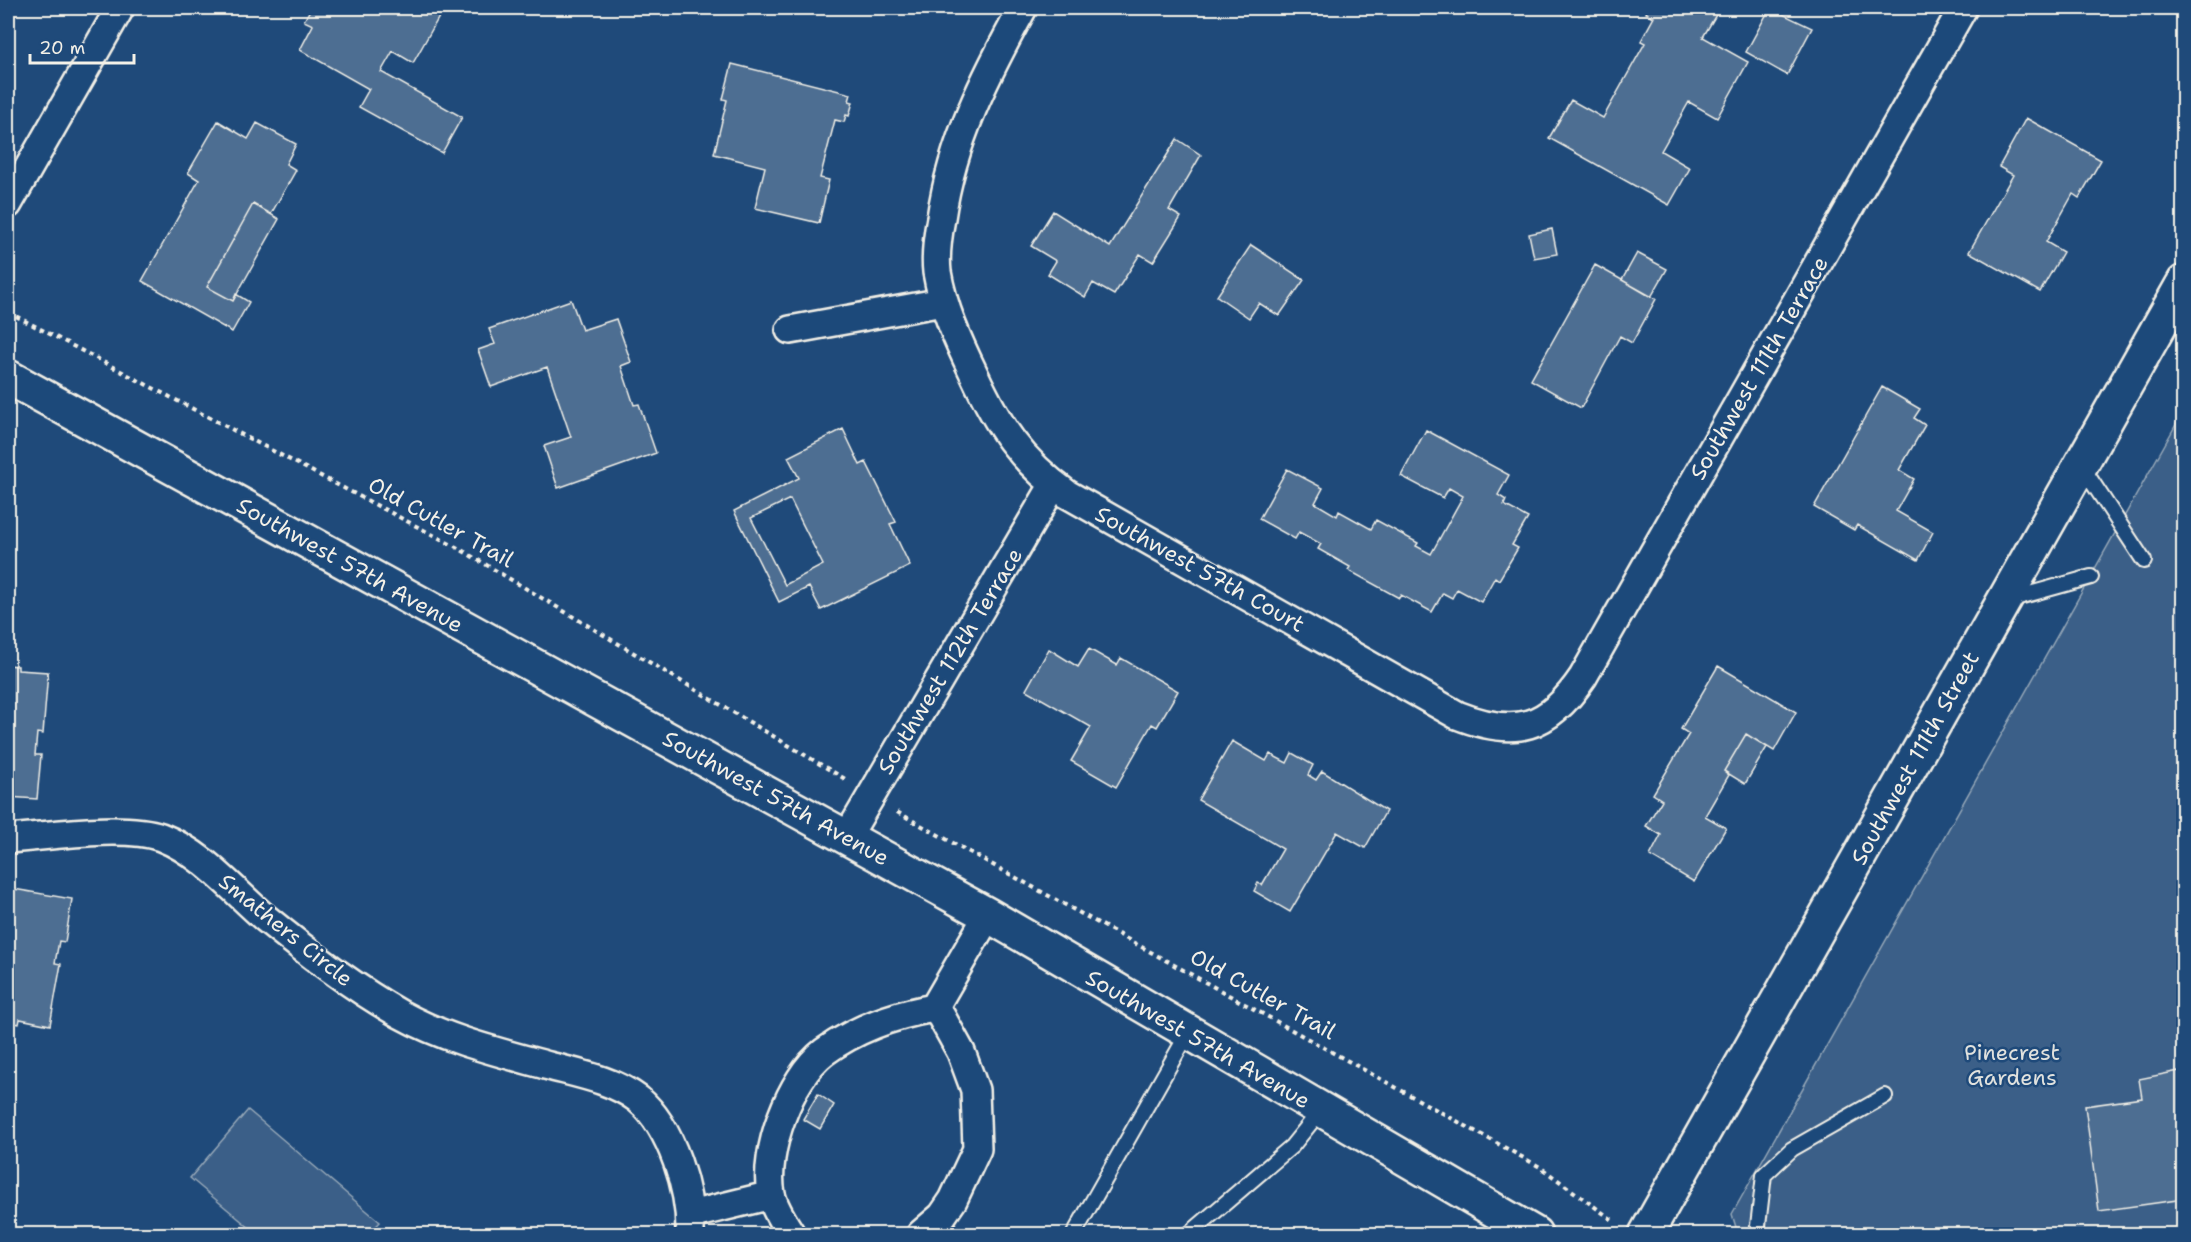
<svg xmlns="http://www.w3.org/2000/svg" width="2191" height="1242" font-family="'Shantell Sans',sans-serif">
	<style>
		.green { fill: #3a5f88; stroke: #97a8b8; stroke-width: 1.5 }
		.building { fill: #4d6e92; stroke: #f4f1e8; stroke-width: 1.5; fill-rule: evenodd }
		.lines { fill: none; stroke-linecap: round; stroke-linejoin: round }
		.service-casing { stroke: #f4f1e8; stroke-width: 18 }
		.minor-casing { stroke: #f4f1e8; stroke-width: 32 }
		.secondary-casing { stroke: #f4f1e8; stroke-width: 38 }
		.path { stroke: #f4f1e8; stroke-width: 4; stroke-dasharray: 4.5 4.5; stroke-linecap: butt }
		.service { stroke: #1f4a7a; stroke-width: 14 }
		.minor { stroke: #1f4a7a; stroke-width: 27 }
		.secondary { stroke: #1f4a7a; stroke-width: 33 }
		.labels { text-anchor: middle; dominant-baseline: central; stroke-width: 5; stroke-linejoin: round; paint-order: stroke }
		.street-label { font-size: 22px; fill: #f4f1e8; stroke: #1f4a7a }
		.park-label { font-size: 22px; fill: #e1e2de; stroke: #1f4a7a }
	</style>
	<rect width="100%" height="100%" fill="#1f4a7a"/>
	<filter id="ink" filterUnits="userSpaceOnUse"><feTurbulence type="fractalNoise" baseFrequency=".0167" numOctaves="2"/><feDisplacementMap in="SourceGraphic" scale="12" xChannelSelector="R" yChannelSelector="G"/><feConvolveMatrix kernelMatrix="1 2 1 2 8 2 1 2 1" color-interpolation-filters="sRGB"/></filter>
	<g filter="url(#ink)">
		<path class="green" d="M2183,412V1234H1738L1732,1214Z
			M248,1110L380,1222L369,1234H257L190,1178Z"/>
		<path class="building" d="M311,8H444L413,63L393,51L381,72L462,117L442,153L359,107L369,89L300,50L313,25L304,21Z
			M1649,8H1720L1703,37L1748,62L1717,118L1689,102L1661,151L1690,168L1669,205L1549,138L1571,100L1603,118L1645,43L1641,41L1654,17L1646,13Z
			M1770,8L1812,28L1787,75L1746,52Z
			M2164,8H2184V11L2181,17Z
			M732,64L851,94L849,101L853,102L849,116L846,115L844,122L835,120L820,178L829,180L819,223L755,208L765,167L714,154L727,100L723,99Z
			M2026,118L2101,160L2079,198L2073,194L2046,242L2063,252L2040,292L1969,252L2013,175L1999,167Z
			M218,121L248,139L257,123L296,144L286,164L296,170L271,214L253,204L207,287L233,301L236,294L249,302L232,332L142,281L199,180L188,173Z
			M1177,139L1201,155L1169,210L1181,217L1153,262L1140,254L1114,295L1093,283L1085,297L1048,274L1056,261L1031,246L1053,211L1110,247Z
			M253,204L279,219L233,301L207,287Z
			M1552,229L1557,254L1534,258L1529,234Z
			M1251,245L1304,280L1279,316L1259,303L1249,318L1217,296Z
			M1637,253L1667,269L1651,297L1622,280Z
			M1595,265L1656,299L1632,343L1620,336L1581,408L1531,380Z
			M571,300L582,330L616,319L631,362L621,366L634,405L639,404L656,453L558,488L544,446L571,437L547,367L491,387L478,350L495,344L489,329Z
			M1882,387L1920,409L1914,418L1925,425L1899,470L1914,479L1896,511L1933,532L1918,560L1857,525L1854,530L1814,507Z
			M843,429L860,465L866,462L896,522L890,524L910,566L821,610L809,587L779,602L734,511L799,478L788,457ZM790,499L823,565L785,585L751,518Z
			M1426,430L1509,475L1498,495L1506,500L1504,505L1528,518L1512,545L1518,548L1499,580L1495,577L1481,602L1457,589L1452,598L1443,593L1432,612L1401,595L1399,598L1348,570L1350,567L1318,549L1321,544L1299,532L1295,539L1259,519L1287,469L1323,488L1315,503L1337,516L1339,511L1371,529L1376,520L1418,543L1416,546L1431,554L1463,496L1449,488L1443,498L1401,476Z
			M1049,649L1078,667L1089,649L1117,665L1121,658L1178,691L1157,727L1152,724L1116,787L1071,761L1091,727L1026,690Z
			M8,665L18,666V670L48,672L43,734L37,733L35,755H41L37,799L8,797Z
			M1718,666L1796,712L1774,751L1746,734L1724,771L1729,775L1705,816L1726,828L1694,882L1650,856L1661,835L1646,826L1662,800L1653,794L1689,734L1681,729Z
			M1746,734L1767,747L1745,784L1724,771Z
			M1232,741L1266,761L1270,754L1287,763L1292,753L1313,765L1308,775L1316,780L1322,771L1386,811L1365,848L1337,832L1290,912L1254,891L1258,883L1262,885L1283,849L1198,800Z
			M8,888L72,899L65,942L59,941L55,963L61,964L50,1025L20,1019L19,1024L8,1022Z
			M2184,1041V1061L2179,1054Z
			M2184,1070V1199L2099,1211L2085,1106L2142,1098L2139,1079Z
			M818,1094L834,1105L820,1129L803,1119Z"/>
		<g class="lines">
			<g class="service-casing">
				<path id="service" d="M2081,465L2144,561
					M2008,600L2091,577
					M1074,1234L1188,1033
					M1189,1234L1292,1146L1321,1110
					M1757,1234L1764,1175L1792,1149L1885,1096"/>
			</g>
			<g class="minor-casing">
				<path id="minor" d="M1023,8C986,75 952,141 941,218C938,234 935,255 937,272C943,308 958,341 974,374C998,426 1020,460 1067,494L1457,715C1515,738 1548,729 1583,677L1963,8
					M8,204L120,8
					M790,330L943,302
					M847,837L1054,484
					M8,839C49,836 123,824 161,837C202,853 232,889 264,917C308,953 351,986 400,1014C447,1040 498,1052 549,1066C579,1074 613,1080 638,1099C672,1127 691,1192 690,1234
					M934,1008L988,915
					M690,1215L771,1195
					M791,1234C784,1223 774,1208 771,1194C763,1152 790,1078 824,1052C857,1028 894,1015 934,1008L941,1016L961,1052L975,1090L977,1149L953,1200L942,1216L921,1234"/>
			</g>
			<g class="secondary-casing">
				<path id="secondary" d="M8,377L988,915L1535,1234
					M1646,1234L2184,282"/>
			</g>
			<path class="path" d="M8,312L458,548L845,779
				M897,812L1540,1167L1614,1221"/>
			<use href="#service" class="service"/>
			<use href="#minor" class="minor"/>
			<use href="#secondary" class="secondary"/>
		</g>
	</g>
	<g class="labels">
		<g class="street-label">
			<text transform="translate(1759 368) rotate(-60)">Southwest 111th Terrace</text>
			<text transform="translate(441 522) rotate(29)">Old Cutler Trail</text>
			<text transform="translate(350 565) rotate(29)">Southwest 57th Avenue</text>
			<text transform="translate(1200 569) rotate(29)">Southwest 57th Court</text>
			<text transform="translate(950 661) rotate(-59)">Southwest 112th Terrace</text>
			<text transform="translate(1915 758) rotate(-61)">Southwest 111th Street</text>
			<text transform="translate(776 798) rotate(29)">Southwest 57th Avenue</text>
			<text transform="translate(286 930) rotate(39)">Smathers Circle</text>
			<text transform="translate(1263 994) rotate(29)">Old Cutler Trail</text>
			<text transform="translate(1198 1039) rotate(30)">Southwest 57th Avenue</text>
		</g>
		<g class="park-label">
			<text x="2012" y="1052">Pinecrest<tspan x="2012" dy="25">Gardens</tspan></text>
		</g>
	</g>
	<rect width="2191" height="1242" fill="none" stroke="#1f4a7a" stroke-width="30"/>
	<rect x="15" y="15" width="2161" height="1212" fill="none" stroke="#f4f1e8" stroke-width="2" filter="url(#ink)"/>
	<path d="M30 54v9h104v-9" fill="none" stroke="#f4f1e8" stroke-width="3"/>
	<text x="39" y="54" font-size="18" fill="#f4f1e8" stroke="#1f4a7a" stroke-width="4.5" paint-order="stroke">20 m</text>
</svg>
